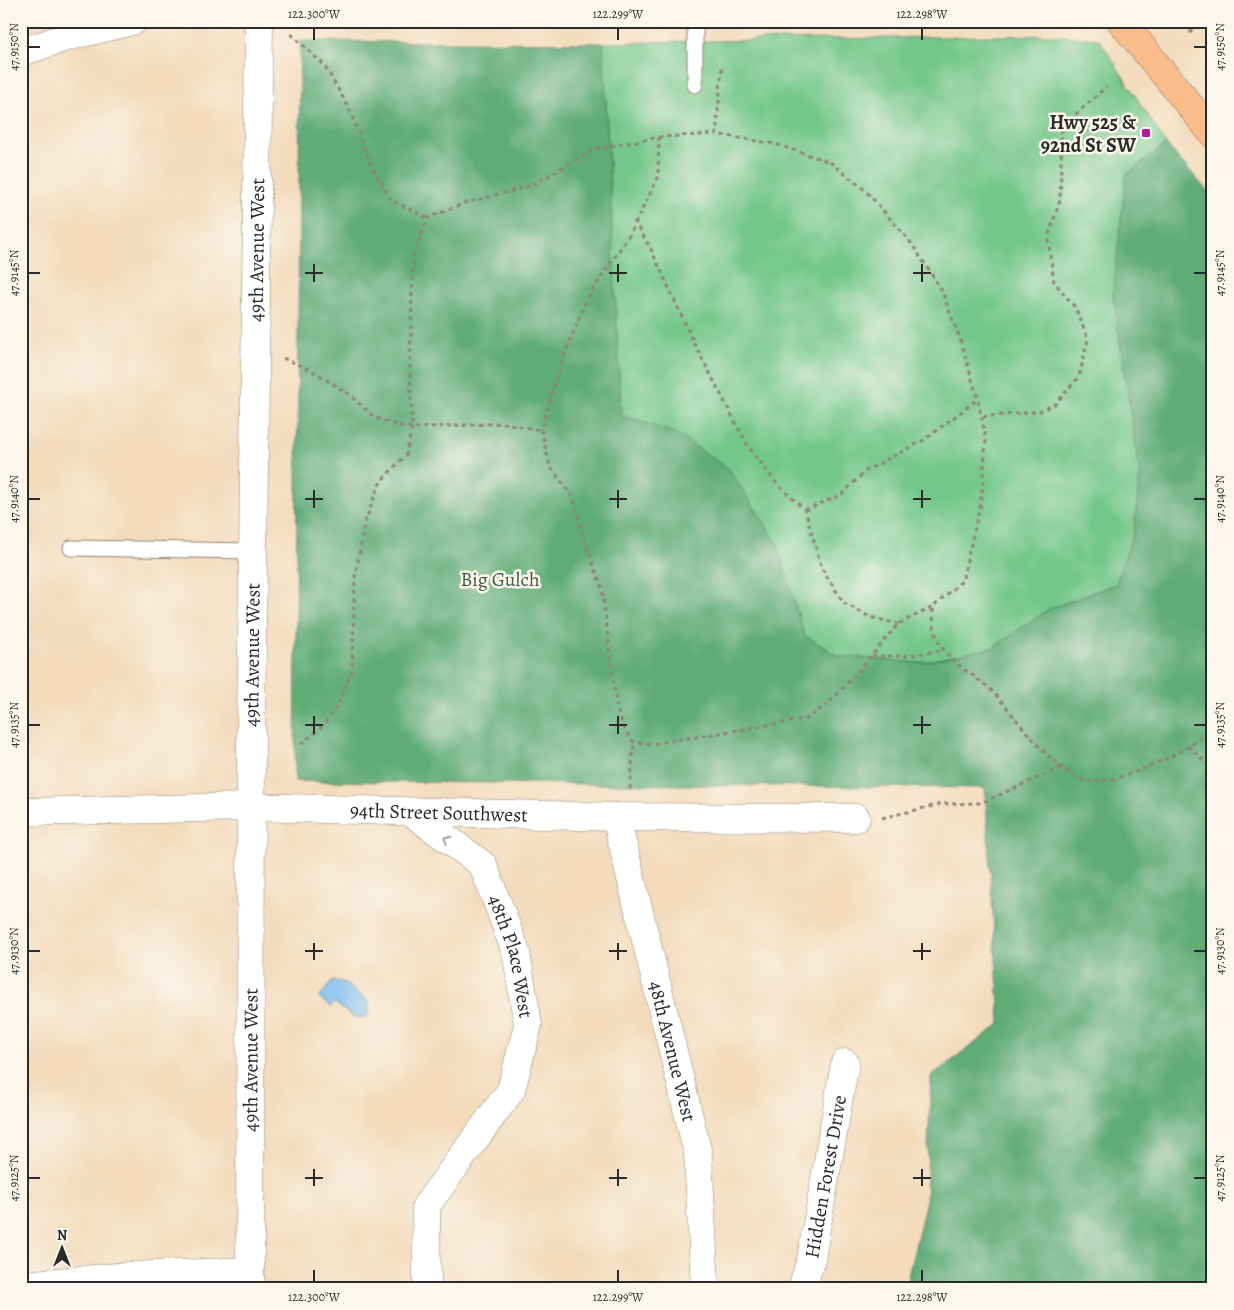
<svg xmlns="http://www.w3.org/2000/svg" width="1234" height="1310" font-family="Alegreya,serif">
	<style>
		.green { fill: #73c78b; stroke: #4f795b }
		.forest { fill: #5eac77; stroke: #446c51 }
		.water { fill: #78bbee; stroke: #52738c }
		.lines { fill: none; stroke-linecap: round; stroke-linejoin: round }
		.service-casing { stroke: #8f8374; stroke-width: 17 }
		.minor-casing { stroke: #8f8374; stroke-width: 29 }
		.tertiary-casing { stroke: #8f8374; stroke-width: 29 }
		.primary-casing { stroke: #8f8374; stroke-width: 29 }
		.path { stroke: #8f8374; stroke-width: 3; stroke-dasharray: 4 4; stroke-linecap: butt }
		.service { stroke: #fff; stroke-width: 15 }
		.minor { stroke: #fff; stroke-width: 28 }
		.tertiary { stroke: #fff; stroke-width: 28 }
		.primary { stroke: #fabc8b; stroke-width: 28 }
		.oneway { stroke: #a0a0a0 }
		.ticks { fill: none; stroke: #2b2b2b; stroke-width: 2 }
		.poi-dot { fill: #b5179e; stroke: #fbf7ec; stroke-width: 2 }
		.labels { text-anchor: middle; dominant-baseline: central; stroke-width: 5; stroke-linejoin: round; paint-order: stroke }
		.poi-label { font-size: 20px; font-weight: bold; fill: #2b2b2b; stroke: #fbf7ec; text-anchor: end }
		.street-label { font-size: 20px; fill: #2b2b2b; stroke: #fbf7ec }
		.park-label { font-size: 20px; fill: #415a48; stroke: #fbf7ec }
		.neatline { fill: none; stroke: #2b2b2b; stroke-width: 2 }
		.ticks-label { font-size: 12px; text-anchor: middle; fill: #2b2b2b }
	</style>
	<rect width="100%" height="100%" fill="#fbf7ec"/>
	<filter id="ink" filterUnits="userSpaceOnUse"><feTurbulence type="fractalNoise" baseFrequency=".02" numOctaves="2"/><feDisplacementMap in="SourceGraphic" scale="10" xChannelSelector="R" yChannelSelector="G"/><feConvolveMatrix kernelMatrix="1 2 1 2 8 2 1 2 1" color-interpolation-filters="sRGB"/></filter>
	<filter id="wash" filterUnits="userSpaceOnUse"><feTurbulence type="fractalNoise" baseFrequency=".0096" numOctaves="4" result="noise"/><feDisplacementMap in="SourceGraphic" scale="20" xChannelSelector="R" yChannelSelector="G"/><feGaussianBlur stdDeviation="1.12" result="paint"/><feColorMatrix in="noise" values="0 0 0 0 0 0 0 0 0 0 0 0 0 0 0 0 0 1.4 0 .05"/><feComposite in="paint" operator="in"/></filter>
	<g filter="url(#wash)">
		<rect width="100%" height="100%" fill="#f3dbbc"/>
		<path class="green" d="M1050,35L1099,39L1166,144L1126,175L1113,294L1140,474L1134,531L1116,584L1049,609L992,648L918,663L838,656L804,635L776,541L675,433L621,415L603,43Z"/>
		<path class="forest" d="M300,41L603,43L621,415L675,433L729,469L776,541L804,635L838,656L918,663L992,648L1049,609L1116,584L1134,531L1140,474L1113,294L1126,175L1166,144L1213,197V1289H905L926,1201L931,1076L1000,1024L985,788L295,781Z"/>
		<path class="water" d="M332,981L343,982L369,1002L368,1016C355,1023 346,1011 335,1003L331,1007L319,998Z"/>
	</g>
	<g filter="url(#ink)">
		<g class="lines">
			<g class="service-casing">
				<path id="service" d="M695,85V21
					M71,548L253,551"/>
			</g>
			<g class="minor-casing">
				<g id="minor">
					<path id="s1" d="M21,812L251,807L616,817L856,818"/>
					<path id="s2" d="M412,813L483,865L516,952L528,1025L511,1090L426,1206L427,1289"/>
					<path id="s3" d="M616,817L698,1154L705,1289"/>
					<path d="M21,1285L130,1276L250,1271"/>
					<path id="s4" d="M250,1289L251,734L259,21"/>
					<path id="s5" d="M802,1289L811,1259L845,1063"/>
				</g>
			</g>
			<g class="tertiary-casing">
				<path id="tertiary" d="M21,52L67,37L133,21"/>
			</g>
			<g class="primary-casing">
				<path id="primary" d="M1121,21L1213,134"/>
			</g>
			<path class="path" d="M1190,33L1193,29
				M291,34L324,65L349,108L370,163L391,200L428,218
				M722,68L716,134L775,144L830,162L866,191L912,244L941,289L960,339L978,399L986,441L981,502L962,581L933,607C933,623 933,636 944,650C956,667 975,675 990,689C1015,714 1054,776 1089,781C1113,785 1168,759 1189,746C1197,741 1205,733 1213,727
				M659,137L658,177L630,234L586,300L559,370L541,430L550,466L574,499L584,539L602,588L617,709L625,731L634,742L651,744L806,719L829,703L858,672L898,624L933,607
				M634,221L650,247L696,347L748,446L776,483L805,510L822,569L844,603L870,617L898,624
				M283,358L315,372L350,395L374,417L395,425L412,428L505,423L541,430
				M983,417L1041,411L1055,404L1079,377L1088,339L1075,307L1054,282L1048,238L1060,200L1062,127L1106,87
				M805,510L841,495L867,470L924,440L978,399
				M872,656H905L944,650
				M301,744L324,725L340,701L352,672L355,578L365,521L381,481L406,455L412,428L410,369L413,257L428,218L465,203L530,186L596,149L659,137L716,134
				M1189,746L1213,770
				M630,789L634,742
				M882,818L941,804L981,803L1062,767"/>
			<use href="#service" class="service"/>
			<use href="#minor" class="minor"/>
			<use href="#tertiary" class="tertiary"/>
			<use href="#primary" class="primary"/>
		</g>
		<defs><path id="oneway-chevron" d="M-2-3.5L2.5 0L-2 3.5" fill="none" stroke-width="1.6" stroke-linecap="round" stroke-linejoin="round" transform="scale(1.25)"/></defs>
		<use class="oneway" href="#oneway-chevron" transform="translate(447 839) rotate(-145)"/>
	</g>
	<path class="ticks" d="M314,28V40M618,28V40M922,28V40M28,47H40M1194,47H1206M314,264V282M618,264V282M922,264V282M28,273H40M305,273H323M609,273H627M913,273H931M1194,273H1206M314,490V508M618,490V508M922,490V508M28,499H40M305,499H323M609,499H627M913,499H931M1194,499H1206M314,716V734M618,716V734M922,716V734M28,725H40M305,725H323M609,725H627M913,725H931M1194,725H1206M314,943V960M618,943V960M922,943V960M28,951H40M305,951H323M609,951H627M913,951H931M1194,951H1206M314,1169V1186M618,1169V1186M922,1169V1186M28,1178H40M305,1178H323M609,1178H627M913,1178H931M1194,1178H1206M314,1270V1282M618,1270V1282M922,1270V1282"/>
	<rect class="poi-dot" x="1141" y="128" width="10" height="10" rx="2.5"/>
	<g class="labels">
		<g class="poi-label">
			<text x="1136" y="122">Hwy 525 &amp;<tspan x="1136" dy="23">92nd St SW</tspan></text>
		</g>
		<g class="street-label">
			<text stroke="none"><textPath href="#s4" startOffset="1039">49th Avenue West</textPath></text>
			<text stroke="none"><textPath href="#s4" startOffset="634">49th Avenue West</textPath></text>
			<text stroke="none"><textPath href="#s1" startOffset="418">94th Street Southwest</textPath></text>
			<text stroke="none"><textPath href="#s2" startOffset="184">48th Place West</textPath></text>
			<text stroke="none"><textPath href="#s3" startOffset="241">48th Avenue West</textPath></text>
			<text stroke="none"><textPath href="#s4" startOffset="229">49th Avenue West</textPath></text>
			<text stroke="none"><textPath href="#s5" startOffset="115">Hidden Forest Drive</textPath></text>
		</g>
		<g class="park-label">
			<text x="500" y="579">Big Gulch</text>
		</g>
	</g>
	<rect width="1234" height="1310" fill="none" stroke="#fbf7ec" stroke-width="55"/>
	<g transform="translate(62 1248)" stroke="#fbf7ec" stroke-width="4" paint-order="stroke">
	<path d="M0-4L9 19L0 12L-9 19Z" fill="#2b2b2b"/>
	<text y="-8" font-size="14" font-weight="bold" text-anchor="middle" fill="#2b2b2b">N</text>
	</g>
	<rect x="28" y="28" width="1178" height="1254" class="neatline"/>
	<g class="ticks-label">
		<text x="314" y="18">122.300°W</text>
		<text x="618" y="18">122.299°W</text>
		<text x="922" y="18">122.298°W</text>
		<text transform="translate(14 47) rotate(-90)" y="4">47.9150°N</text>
		<text transform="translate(1220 47) rotate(-90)" y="4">47.9150°N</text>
		<text transform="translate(14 273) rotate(-90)" y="4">47.9145°N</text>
		<text transform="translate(1220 273) rotate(-90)" y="4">47.9145°N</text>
		<text transform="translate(14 499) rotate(-90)" y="4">47.9140°N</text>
		<text transform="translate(1220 499) rotate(-90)" y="4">47.9140°N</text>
		<text transform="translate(14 725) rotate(-90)" y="4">47.9135°N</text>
		<text transform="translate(1220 725) rotate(-90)" y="4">47.9135°N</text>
		<text transform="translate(14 951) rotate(-90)" y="4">47.9130°N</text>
		<text transform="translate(1220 951) rotate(-90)" y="4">47.9130°N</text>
		<text transform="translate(14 1178) rotate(-90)" y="4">47.9125°N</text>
		<text transform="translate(1220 1178) rotate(-90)" y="4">47.9125°N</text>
		<text x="314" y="1301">122.300°W</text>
		<text x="618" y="1301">122.299°W</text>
		<text x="922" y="1301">122.298°W</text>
	</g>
</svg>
